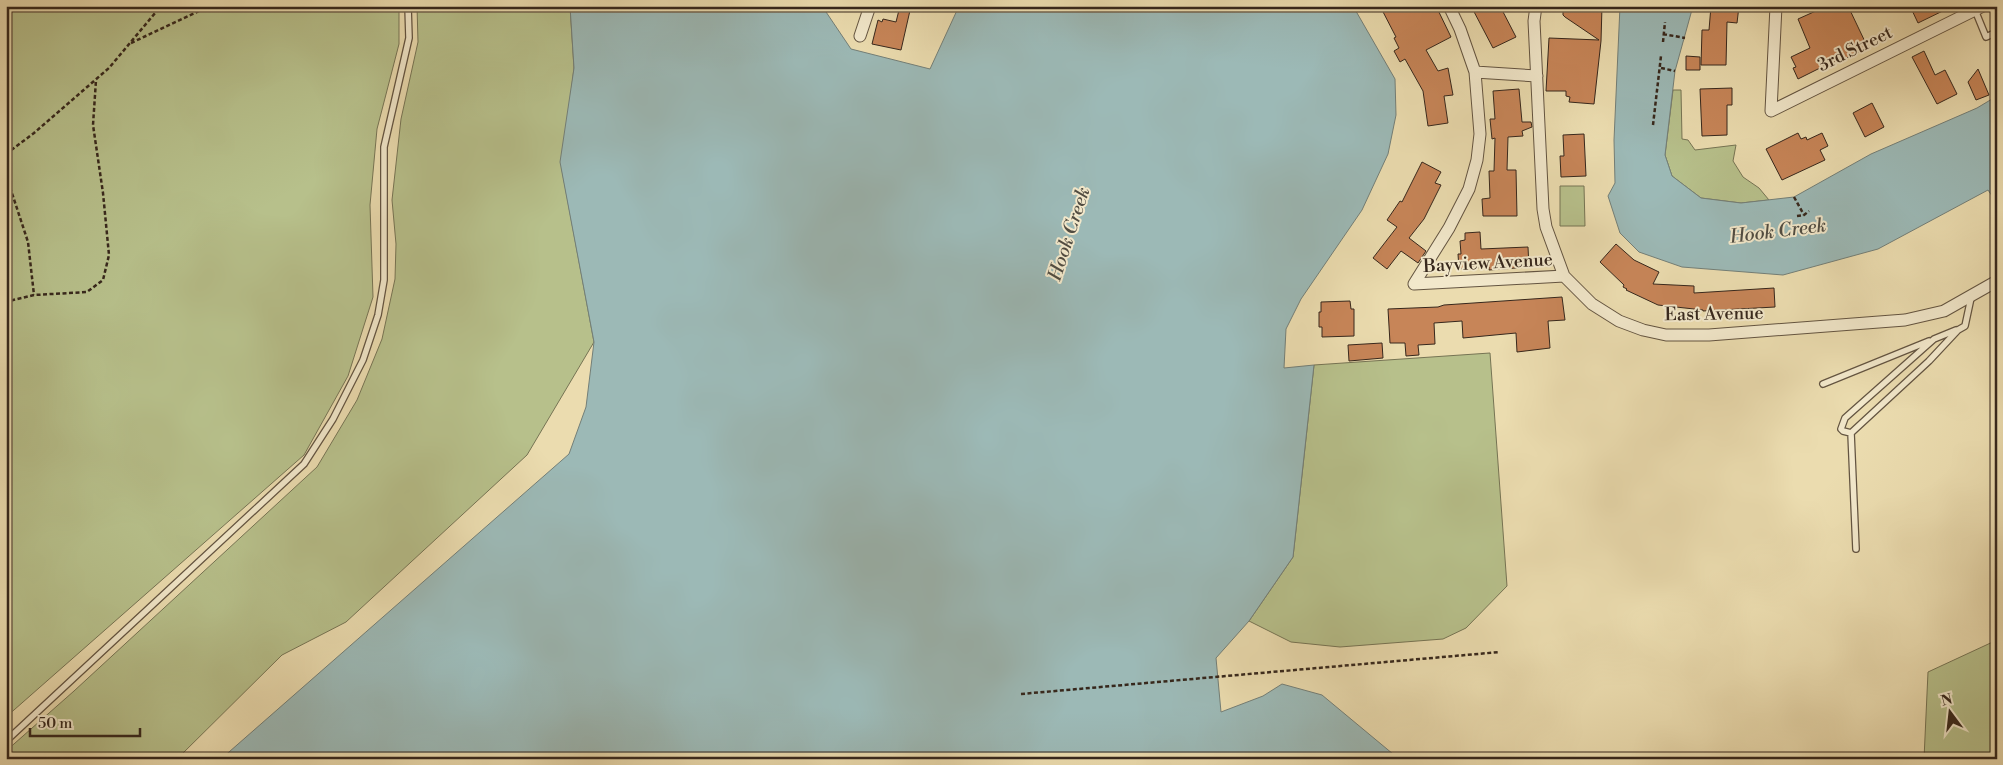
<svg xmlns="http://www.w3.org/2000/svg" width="2003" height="765" font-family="'Libre Bodoni',serif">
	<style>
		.green { fill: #b7c08b; stroke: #767454 }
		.water { fill: #9cb9b6; stroke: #737f78 }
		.building { fill: #c78558; stroke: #36271c }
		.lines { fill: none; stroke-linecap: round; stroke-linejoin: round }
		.service-casing { stroke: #635441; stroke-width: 8 }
		.minor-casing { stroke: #635441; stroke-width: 13 }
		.path { stroke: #36271c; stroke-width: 2.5; stroke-dasharray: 4 2.5; stroke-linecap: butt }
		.service { stroke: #f2e8cb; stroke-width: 5.5 }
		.minor { stroke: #f2e8cb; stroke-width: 11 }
		.labels { text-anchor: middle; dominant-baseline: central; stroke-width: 4; stroke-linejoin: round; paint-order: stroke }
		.street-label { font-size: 18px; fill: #36271c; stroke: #f2e8cb }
		.water-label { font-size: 19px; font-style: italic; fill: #504c42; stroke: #f2e8cb }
	</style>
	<rect width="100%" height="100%" fill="#ebdcaf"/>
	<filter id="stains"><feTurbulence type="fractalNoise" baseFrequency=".004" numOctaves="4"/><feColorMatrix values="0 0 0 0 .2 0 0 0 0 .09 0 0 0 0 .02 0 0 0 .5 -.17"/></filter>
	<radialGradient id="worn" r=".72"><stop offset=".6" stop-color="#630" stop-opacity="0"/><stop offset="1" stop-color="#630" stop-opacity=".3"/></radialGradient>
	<path class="green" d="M6,6H399V44L377,129L370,205L373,297L348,376L304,455L6,717Z
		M417,6H570L574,68L562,170L594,342L527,455L346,622L282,655L177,759H6V751L74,691L317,467L357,400L382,339L395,279L396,244L392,200L401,119L418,42Z
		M1673,90H1681L1682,139L1688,140L1695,150L1736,145L1733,161L1743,177L1759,188L1769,200L1741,203L1701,198L1672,176L1665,155Z
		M1560,186H1584L1585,226H1560Z
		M1490,353L1507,586L1466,628L1443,639L1340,647L1291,642L1249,621L1293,557L1314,365Z
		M1997,640V759H1924L1928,672Z"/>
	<path class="water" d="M570,6H822L851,49L930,69L959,6H1353L1395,79L1396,115L1388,154L1362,210L1301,299L1286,329L1284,368L1314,365L1293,557L1249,621L1216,658L1221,712L1263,696L1282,684L1322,695L1399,759H221L569,454L586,407L594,342L560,162L574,68Z
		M1620,6H1693L1675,71L1665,155L1672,176L1701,198L1741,203L1794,197L1871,154L1977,108L1997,96V203L1988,190L1878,249L1783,275L1682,267L1639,252L1620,233L1608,196L1615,183L1614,140Z"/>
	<path class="building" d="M900,6H911L901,50L872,44L878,20L882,22L883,19L896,22Z
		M1380,6H1436L1451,37L1426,50L1438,71L1448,68L1453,95L1444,96L1448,123L1428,126L1423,91L1405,59L1400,62L1394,51L1399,48L1394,38L1396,37Z
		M1471,6H1500L1516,37L1493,48Z
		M1563,6H1602L1601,41L1594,104L1569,102L1570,97L1566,96V91H1546L1549,38L1599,40L1565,17L1563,15Z
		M1711,6H1739L1737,23L1727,22L1726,65H1701L1702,30H1709Z
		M1827,6H1848L1868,48L1849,57L1828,64L1798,79L1793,68L1796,67L1791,57L1810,48L1798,19Z
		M1910,6H1953L1918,23Z
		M1924,51L1935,75L1945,70L1957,94L1937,104L1912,57Z
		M1686,56L1700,57V70H1686Z
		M1978,69L1989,95L1976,100L1968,82Z
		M1732,88V105H1727V135L1702,136L1700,89Z
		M1519,89L1522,122H1531L1532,127L1522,131L1523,136L1508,137L1507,170H1516L1517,216H1483L1482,199L1490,198L1489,171H1494L1495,138L1492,139L1490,119H1495L1493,91Z
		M1872,103L1884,127L1865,137L1853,113Z
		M1798,133L1801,139L1806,137L1807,140L1822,133L1828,146L1820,150L1825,160L1782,180L1766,149Z
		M1584,134L1586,176L1561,177L1560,156H1564L1563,135Z
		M1422,162L1441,172L1435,183L1441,185L1424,219L1409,238L1426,251L1418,263L1401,251L1387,269L1373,258L1397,227L1387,220L1400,201L1402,202Z
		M1480,232L1481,249L1528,247L1529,267L1489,270V267L1459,269L1458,254H1461L1460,241L1465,240V233Z
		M1616,244L1634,260L1659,272L1653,284L1694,286V293L1774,288L1775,307L1703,311V310L1658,305L1626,290L1627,289L1623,287L1624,285L1600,262Z
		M1562,297L1565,320L1548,321L1550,348L1517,352L1516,333L1463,338L1462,321L1434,323L1435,344L1418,345L1419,355L1406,356L1405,343H1390L1388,309L1438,307L1444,305Z
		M1350,301L1351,309H1354V336L1322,337V327H1319V312H1321V302Z
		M1382,343L1383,358L1349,361L1348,345Z"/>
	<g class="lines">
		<g class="service-casing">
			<path id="service" d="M1975,10L1986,37L1997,32
				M1823,384L1929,341
				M1851,433L1929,361L1958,330L1965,326L1971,298
				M1851,433L1843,431L1841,429L1845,418L1934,339L1956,330
				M1851,433L1856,549
				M6,741L304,464L333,419L363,360L378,315L384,280V147L409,38L408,6"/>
		</g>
		<g class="minor-casing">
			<path id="minor" d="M1536,6L1534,21L1543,209L1546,227L1564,276L1592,304L1619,321L1643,330L1666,335H1709L1905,320L1944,311L1997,281
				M1776,6L1771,111L1983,6
				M860,36L870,6
				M1475,72L1537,76
				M1414,284L1449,228L1469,189L1477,160L1480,134L1475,72L1460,29L1449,6
				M1414,284L1564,276"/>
		</g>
		<path class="path" d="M1663,34L1685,38
			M1663,42L1665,22
			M131,43L201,10L214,6
			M1661,68L1675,71
			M1653,125L1661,56
			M6,154L34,133L109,68L161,6
			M6,175L28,242L34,295
			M1794,197L1804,215
			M1797,216L1804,215L1809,211
			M6,304L9,301L34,295L87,292L103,280L109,255L103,193L93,125L96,80
			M1021,694L1500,652"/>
		<use href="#service" class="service"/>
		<use href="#minor" class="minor"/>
	</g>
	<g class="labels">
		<g class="street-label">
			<text transform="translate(1855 49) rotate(-26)">3rd Street</text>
			<text transform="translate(1488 263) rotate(-3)">Bayview Avenue</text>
			<text transform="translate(1714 314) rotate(-1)">East Avenue</text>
		</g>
		<g class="water-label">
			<text transform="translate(1778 231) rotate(-7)">Hook Creek</text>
			<text transform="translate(1069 234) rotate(-72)">Hook Creek</text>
		</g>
	</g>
	<rect width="2003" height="765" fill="none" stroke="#ebdcaf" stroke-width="25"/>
	<rect x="8" y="8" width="1988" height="750" fill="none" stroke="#36271c" stroke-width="2.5"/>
	<rect x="12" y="12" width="1978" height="740" fill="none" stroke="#36271c"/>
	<g transform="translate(1950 712) rotate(345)" stroke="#f2e8cb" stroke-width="4" paint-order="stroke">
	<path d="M0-4L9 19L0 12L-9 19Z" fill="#36271c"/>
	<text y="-8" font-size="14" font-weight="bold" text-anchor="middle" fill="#36271c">N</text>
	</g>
	<path d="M30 728v8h110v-8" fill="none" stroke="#36271c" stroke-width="2.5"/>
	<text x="38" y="728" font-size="15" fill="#36271c" stroke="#f2e8cb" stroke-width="4" paint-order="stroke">50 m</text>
	<rect width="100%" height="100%" filter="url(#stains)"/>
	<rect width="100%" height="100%" fill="url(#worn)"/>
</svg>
